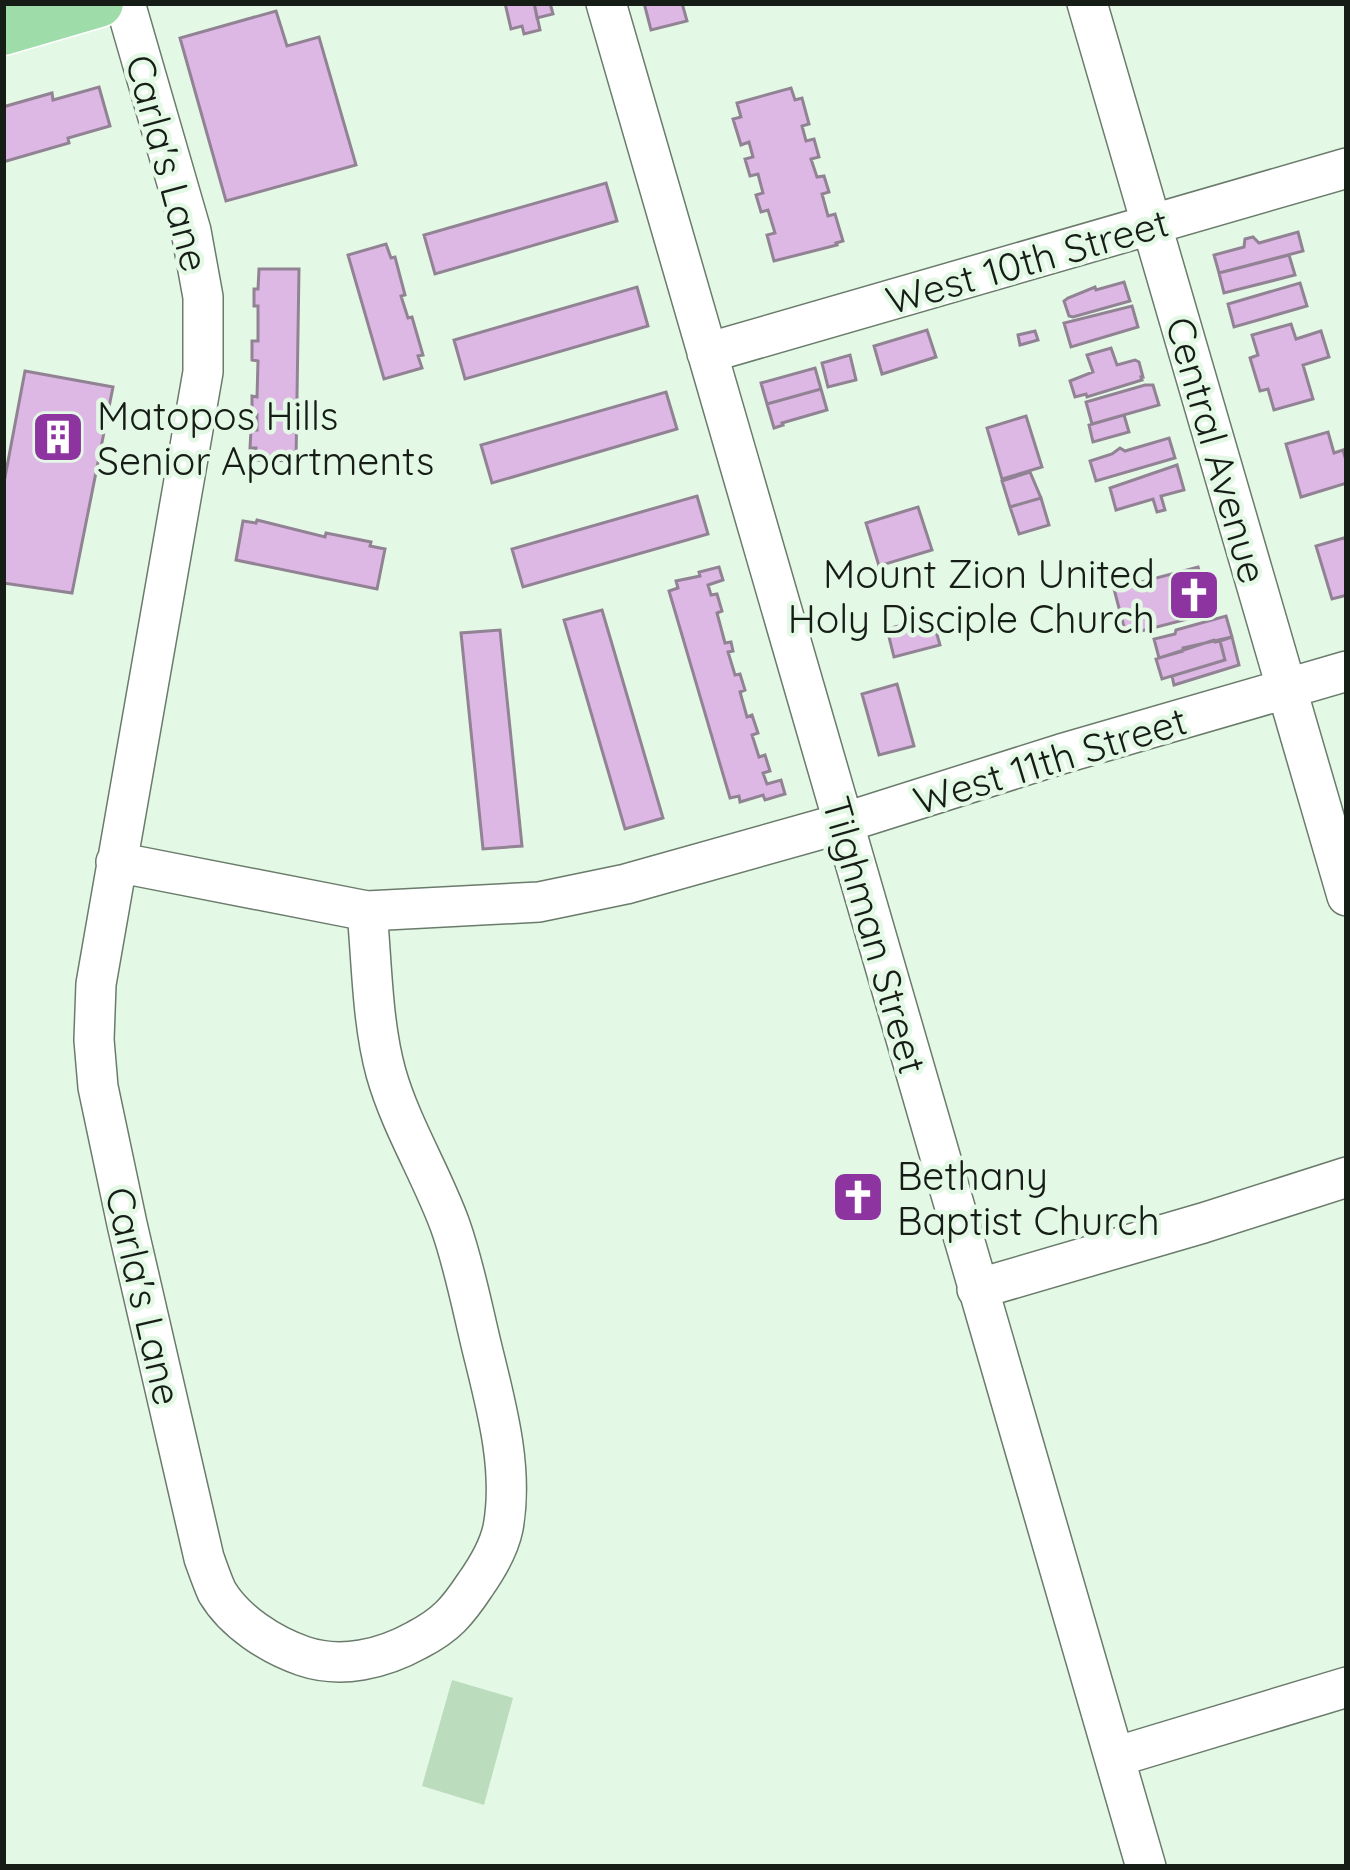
<svg xmlns="http://www.w3.org/2000/svg" width="1350" height="1870" font-family="Quicksand,sans-serif">
	<style>
		.green { fill: #bbddbe }
		.building { fill: #ddb8e4; stroke: #918394; stroke-width: 3 }
		.lines { fill: none; stroke-linecap: round; stroke-linejoin: round }
		.minor-casing { stroke: #6a7b6b; stroke-width: 42 }
		.major-casing { stroke: #fff; stroke-width: 51 }
		.minor { stroke: #fff; stroke-width: 39 }
		.major { stroke: #9edda9; stroke-width: 48 }
		.labels { text-anchor: middle; dominant-baseline: central; stroke-width: 9; stroke-linejoin: round; paint-order: stroke }
		.street-label { font-size: 39px; fill: #161d16; stroke: #e4f8e6 }
		.poi-label { font-size: 39px; fill: #161d16; stroke: #e4f8e6; text-anchor: start }
	</style>
	<rect width="100%" height="100%" fill="#e4f8e6"/>
	<path class="green" d="M452,1680L513,1698L484,1805L422,1786Z"/>
	<path class="building" d="M505,3H534L540,30L524,34L522,26L511,29Z
		M534,3H550L553,14L537,18Z
		M644,3H682L687,21L651,30Z
		M276,11L287,46L319,37L356,165L226,201L180,38Z
		M99,87L110,126L68,138L69,143L3,162V107L52,93L53,100Z
		M791,88L795,100L802,98L809,124L802,126L806,141L814,139L819,157L811,159L817,177L824,176L829,192L822,194L828,216L835,214L843,241L836,243L837,245L774,261L767,235L775,233L768,210L761,212L756,195L763,193L758,174L750,176L745,159L753,157L749,142L741,145L733,119L741,117L737,103Z
		M606,183L617,221L435,274L424,235Z
		M1298,232L1303,251L1219,273L1214,255L1244,247L1245,239L1253,237L1259,243Z
		M386,244L391,258L395,257L405,295L401,296L408,318L412,317L423,355L418,356L422,368L384,379L348,255Z
		M1289,255L1295,275L1224,293L1219,273Z
		M259,269H299L296,461L256,460V448H250L251,430H257V415H252V396L257,397L258,361L252,360V341H258V306H254V289H258Z
		M1124,282L1130,301L1073,317L1069,316L1064,301L1068,298L1095,287L1096,290Z
		M1300,283L1307,306L1234,327L1228,304Z
		M637,287L648,326L465,379L454,340Z
		M1132,306L1138,327L1071,347L1064,323Z
		M1291,324L1296,339L1321,331L1329,357L1303,365L1313,399L1274,410L1268,389L1260,391L1250,358L1258,355L1252,335Z
		M927,330L936,357L882,374L874,346Z
		M1035,331L1038,340L1020,345L1018,335Z
		M1111,348L1117,365L1135,360L1139,362L1143,377H1141L1142,380L1087,397L1086,394L1075,397L1070,381L1093,372L1087,355Z
		M850,355L856,380L828,387L822,363Z
		M815,368L821,389L767,404L761,383Z
		M25,371L113,387L72,593L3,583V488Z
		M1145,385H1153L1159,405L1092,424L1086,402Z
		M821,389L827,410L782,423L783,425L774,428L767,404Z
		M666,392L677,429L492,483L481,445Z
		M1124,415L1129,432L1093,442L1089,425Z
		M1026,416L1042,467L1002,479L987,428Z
		M1328,432L1334,453L1343,450L1347,464V483L1301,497L1286,444Z
		M1169,438L1175,458L1096,481L1090,461L1112,454L1120,448L1125,451Z
		M1177,465L1184,490L1161,496L1165,510L1157,512L1153,499L1116,510L1110,488Z
		M1030,472L1041,498L1010,507L1002,481Z
		M697,496L708,534L523,587L512,549Z
		M1041,498L1049,525L1019,534L1010,507Z
		M918,507L932,550L879,566L866,523Z
		M257,520L325,537L326,533L371,542L370,546L385,549L377,589L236,560L243,521L256,523Z
		M1347,537V595L1332,599L1316,546Z
		M719,567L723,580L708,585L711,595L717,594L722,611L717,613L725,643L731,642L733,651L728,652L735,675L740,674L745,690L740,692L747,717L752,715L758,733L752,735L759,757L765,755L770,771L763,773L767,784L781,780L785,794L765,800L763,795L740,802L739,796L730,798L669,591L678,588L676,581L700,576L699,572Z
		M1198,567L1211,613L1126,635L1114,589Z
		M602,610L663,818L625,829L564,620Z
		M1226,616L1232,637L1183,648V651L1159,658L1154,639L1175,634L1176,630Z
		M932,617L940,645L894,657L887,629Z
		M500,630L522,846L483,849L461,633Z
		M1232,637L1239,665L1174,685L1172,676L1225,660L1220,641Z
		M1214,640L1215,642L1220,641L1225,660L1162,679L1156,659Z
		M897,684L914,746L879,755L862,694Z"/>
	<g class="lines">
		<g class="minor-casing">
			<path id="minor" d="M125,3L191,231L203,297V372L96,984L94,1040L98,1087L127,1224L204,1558C208,1569 212,1581 217,1592C235,1622 271,1645 303,1656C341,1669 383,1659 417,1640C446,1625 457,1612 475,1585C487,1568 499,1548 503,1528C514,1469 496,1405 482,1348C472,1307 464,1264 450,1225C431,1173 401,1126 386,1073C372,1022 372,964 367,911
				M606,3L1146,1867
				M1087,3L1347,896
				M707,353L1347,168
				M116,862L367,911L539,902L626,884L843,823L1061,754L1347,671
				M977,1289L1203,1223L1347,1177
				M1115,1757L1347,1687"/>
		</g>
		<g class="major-casing">
			<path id="major" d="M3,31L99,3"/>
		</g>
		<use href="#minor" class="minor"/>
		<use href="#major" class="major"/>
	</g>
	<defs>
		<g id="building-square" transform="scale(2.7)"><rect x="-9" y="-9" width="18" height="18" rx="4" fill="#8d34a0" stroke="#e4f8e6"/><path d="M-4-6H4V6H1V3H-1V6H-4ZM-2.5-4.3h1.7v1.8h-1.7ZM.8-4.3h1.7v1.8H.8ZM-2.5-1h1.7V.8h-1.7ZM.8-1h1.7V.8H.8Z" fill="#fff"/></g>
		<g id="church-square" transform="scale(2.7)"><rect x="-9" y="-9" width="18" height="18" rx="4" fill="#8d34a0" stroke="#e4f8e6"/><path d="M-1.2-6h2.4v3.5h3.3v2.4h-3.3V6h-2.4V-.1h-3.3v-2.4h3.3Z" fill="#fff"/></g>
	</defs>
	<g fill-rule="evenodd">
		<use href="#building-square" x="58" y="437"/>
		<use href="#church-square" x="1194" y="595"/>
		<use href="#church-square" x="858" y="1197"/>
	</g>
	<g class="labels">
		<g class="street-label">
			<text transform="translate(168 163) rotate(75)">Carla's Lane</text>
			<text transform="translate(1027 261) rotate(-16)">West 10th Street</text>
			<text transform="translate(1217 450) rotate(74)">Central Avenue</text>
			<text transform="translate(1050 760) rotate(-17)">West 11th Street</text>
			<text transform="translate(875 935) rotate(74)">Tilghman Street</text>
			<text transform="translate(144 1296) rotate(77)">Carla's Lane</text>
		</g>
		<g class="poi-label">
			<text x="97" y="415">Matopos Hills<tspan x="97" dy="45">Senior Apartments</tspan></text>
			<text x="1155" y="573" text-anchor="end">Mount Zion United<tspan x="1155" dy="45">Holy Disciple Church</tspan></text>
			<text x="897" y="1175">Bethany<tspan x="897" dy="45">Baptist Church</tspan></text>
		</g>
	</g>
	<rect width="1350" height="1870" fill="none" stroke="#161d16" stroke-width="12"/>
</svg>
